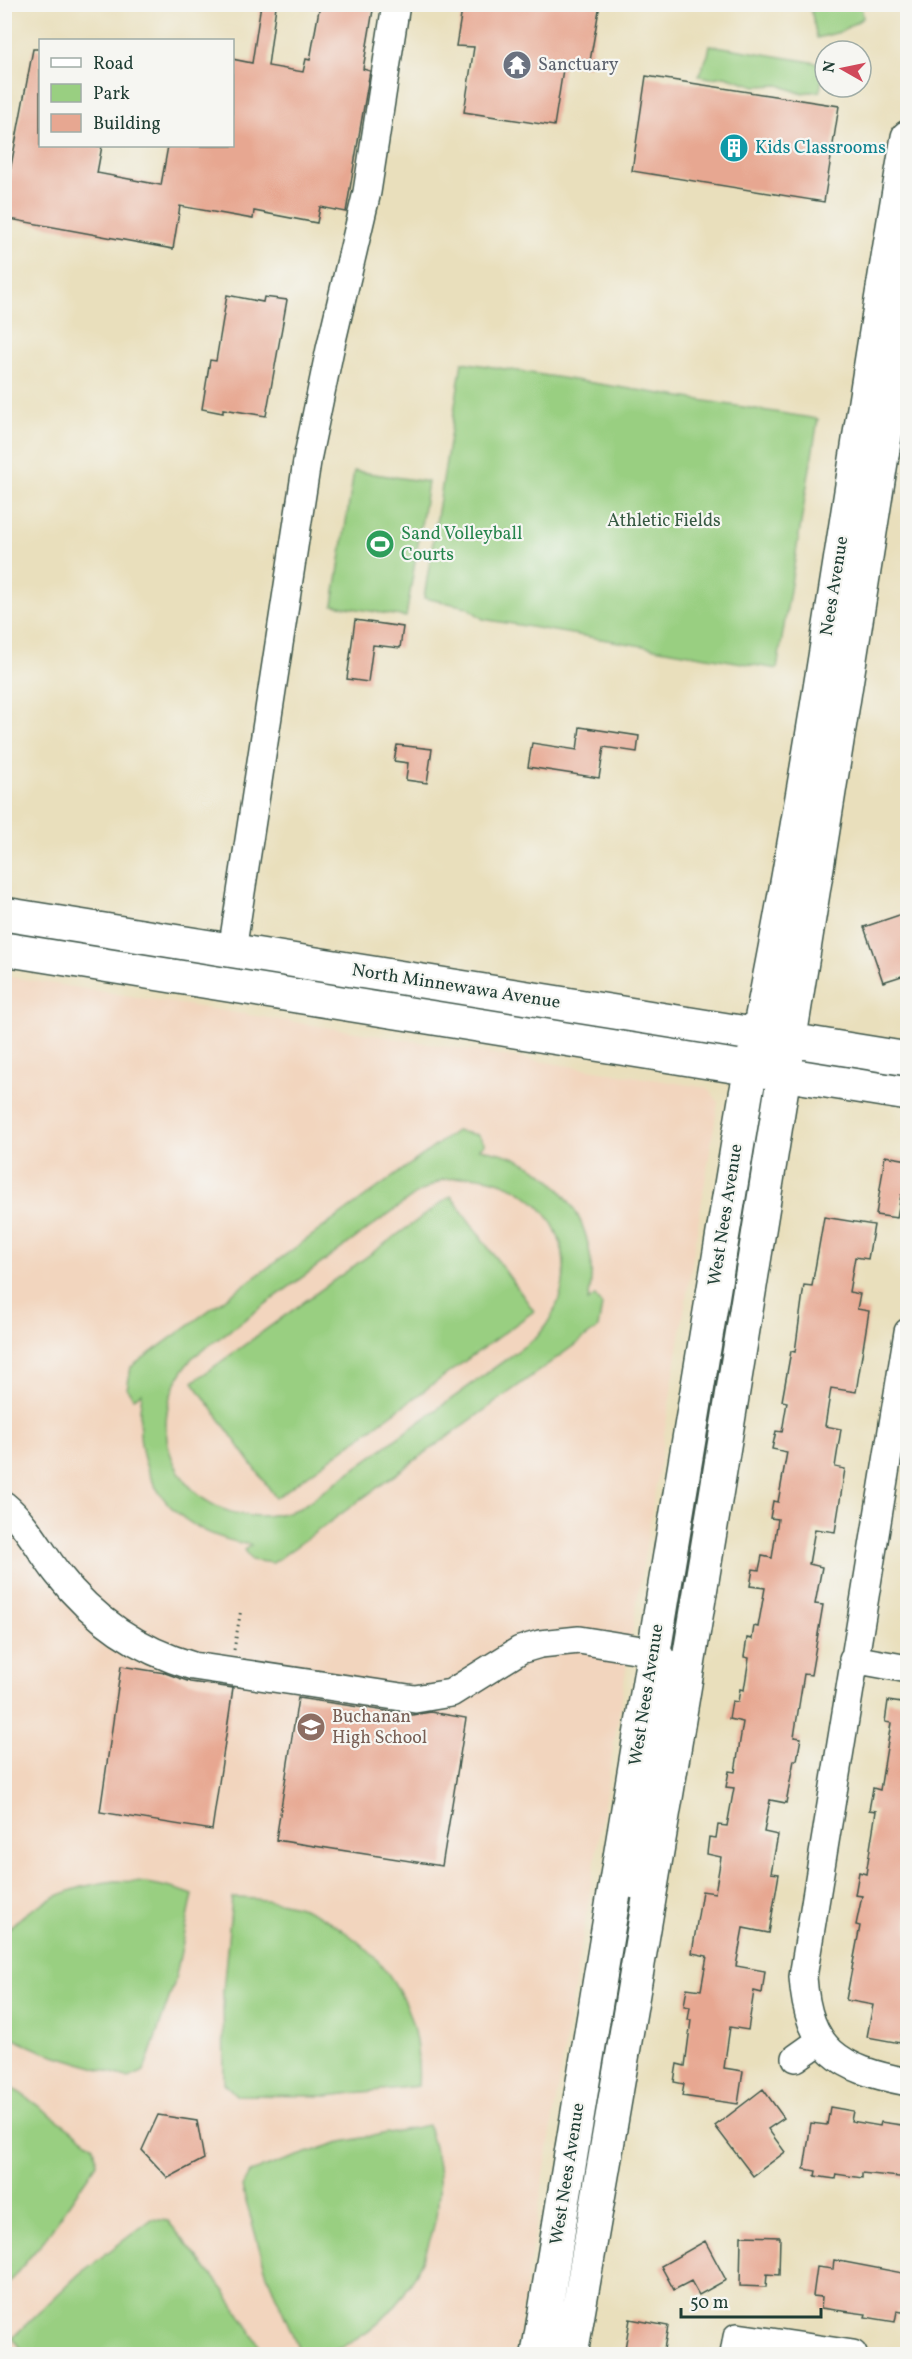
<svg xmlns="http://www.w3.org/2000/svg" width="912" height="2359" font-family="Vollkorn,serif">
	<style>
		.built { fill: #f2d5be }
		.green { fill: #99cf81; stroke: #5c865a; stroke-width: 1.5; fill-rule: evenodd }
		.building { fill: #e7a791 }
		.lines { fill: none; stroke-linecap: round; stroke-linejoin: round }
		.minor-casing { stroke: #3d5548; stroke-width: 30 }
		.major-casing { stroke: #3d5548; stroke-width: 36 }
		.path { stroke: #3d5548; stroke-width: 3; stroke-dasharray: 1.5 4.5; stroke-linecap: butt }
		.minor { stroke: #fff; stroke-width: 27 }
		.major { stroke: #fff; stroke-width: 33 }
		.labels { text-anchor: middle; dominant-baseline: central; stroke-width: 4.5; stroke-linejoin: round; paint-order: stroke }
		.worship-label { font-size: 18px; fill: #5b616d; stroke: #f6f6f2; text-anchor: start }
		.culture-label { font-size: 18px; fill: #0d838f; stroke: #f6f6f2; text-anchor: start }
		.park-label { font-size: 18px; fill: #375a43; stroke: #f6f6f2 }
		.leisure-label { font-size: 18px; fill: #27864d; stroke: #f6f6f2; text-anchor: start }
		.street-label { font-size: 18px; fill: #1f3d34; stroke: #f6f6f2 }
		.education-label { font-size: 18px; fill: #785e54; stroke: #f6f6f2; text-anchor: start }
	</style>
	<rect width="100%" height="100%" fill="#f6f6f2"/>
	<filter id="ink" filterUnits="userSpaceOnUse"><feTurbulence type="fractalNoise" baseFrequency=".0167" numOctaves="2"/><feDisplacementMap in="SourceGraphic" scale="12" xChannelSelector="R" yChannelSelector="G"/><feConvolveMatrix kernelMatrix="1 2 1 2 8 2 1 2 1" color-interpolation-filters="sRGB"/></filter>
	<filter id="wash" filterUnits="userSpaceOnUse"><feTurbulence type="fractalNoise" baseFrequency=".008" numOctaves="4" result="noise"/><feDisplacementMap in="SourceGraphic" scale="24" xChannelSelector="R" yChannelSelector="G"/><feGaussianBlur stdDeviation="1.35" result="paint"/><feColorMatrix in="noise" values="0 0 0 0 0 0 0 0 0 0 0 0 0 0 0 0 0 1.4 0 .05"/><feComposite in="paint" operator="in"/></filter>
	<g filter="url(#wash)">
		<rect width="100%" height="100%" fill="#e9dfbc"/>
		<path class="built" d="M4,976L708,1088L718,1102L515,2354H5Z"/>
		<path class="green" d="M810,5H861L863,18L840,32L817,38Z
			M710,45L824,64L820,91L800,93L779,85L756,86L725,76L711,78L698,76L708,55Z
			M462,362L818,419L777,669L483,619L467,607L424,598Z
			M354,471L428,482L406,617L333,605Z
			M456,1131L478,1135L485,1144L479,1149C555,1157 605,1227 588,1301L595,1296L602,1305L598,1328L273,1563L251,1560L244,1550L251,1545C169,1531 129,1476 142,1393L134,1398L127,1389L131,1367ZM471,1176C558,1184 593,1271 537,1337L300,1508C200,1546 124,1440 192,1358L416,1194L442,1180Z
			M451,1196L534,1311L276,1498L193,1382Z
			M115,1881C143,1881 167,1885 193,1895L174,1984L144,2071L129,2078L41,2051L5,2035V1932C33,1902 74,1885 115,1881Z
			M232,1898C254,1898 274,1900 296,1906C312,1910 327,1920 341,1929C397,1967 422,2019 418,2086L327,2096L236,2095L224,2083L223,1991Z
			M5,2084L20,2093L94,2146L97,2163L45,2239L5,2287Z
			M428,2125C434,2147 441,2169 439,2192C435,2265 382,2355 301,2354L267,2275L242,2187L250,2172L337,2143Z
			M152,2219L168,2221L226,2293L265,2354H25L13,2337L79,2274Z"/>
		<g id="blocks">
			<path class="building" d="M261,4L276,6L268,66L303,72L306,59L310,60L320,4H345L373,10L363,69L370,71L346,212L320,207L317,223L254,211L253,219L180,206L173,249L4,218V203L33,49H40V146H102L97,173L161,185L168,146H232V59L252,63Z
				M463,4H600L589,67L564,63L554,126L464,112L474,47L456,46Z
				M646,76L839,106L824,202L632,171Z
				M227,295L263,302L264,297L287,300L266,416L223,409V413L202,409L210,360L216,361Z
				M355,620L403,627L400,648L373,645L368,682L347,679Z
				M580,727L639,736L637,752L604,747L599,778L528,767L532,743L577,750Z
				M397,745L432,749L427,783L406,780L408,763L394,761Z
				M908,912V974L883,982L864,927Z
				M885,1156L908,1160V1196L901,1195L897,1218L876,1215Z
				M824,1217L874,1225L868,1259L855,1257L849,1292L860,1294L857,1309L869,1311L856,1392L831,1388L825,1426L841,1429L835,1467L845,1469L835,1532L815,1529L809,1564L822,1567L815,1604L823,1605L811,1675L804,1674L794,1737L801,1738L797,1760H794L786,1803L770,1800L764,1832L778,1835L771,1873L779,1874L769,1933L743,1928L736,1966L765,1971L762,1993L754,1991L748,2030L730,2027L724,2068L743,2071L738,2104L682,2096L684,2084L674,2082L677,2064L685,2066L691,2020H688L690,2007L684,2006L687,1988L701,1990L707,1956L692,1953L702,1891L715,1893L721,1857L707,1854L709,1837L716,1838L718,1825L727,1826L734,1788L726,1787L729,1771L735,1772L743,1722L729,1719L732,1701L738,1702L740,1689L744,1690L749,1658L744,1657L747,1638L752,1639L754,1626L758,1627L765,1588L750,1586L753,1569L759,1570L762,1556L772,1558L778,1519L770,1518L773,1501L778,1502L787,1452L772,1449L776,1431L782,1432L787,1402L782,1401L791,1351L795,1352L804,1285L812,1286Z
				M121,1666L165,1673L190,1682L233,1688L212,1830L100,1812Z
				M298,1698L413,1715L431,1712L466,1718L442,1866L276,1840Z
				M888,1701L908,1704V2032L902,2031L900,2043L867,2037L873,2005L846,2000L860,1926L856,1925L862,1896L855,1895L859,1872L866,1874L876,1811L869,1810L873,1788L880,1790L891,1723L885,1722Z
				M763,2089L784,2118L768,2129L785,2152L753,2176L715,2126Z
				M830,2107L853,2111L851,2121L880,2126L881,2122L908,2126V2178L862,2173V2178L836,2174L835,2179L815,2176L816,2171L804,2169L811,2123L827,2125Z
				M158,2115L197,2121L204,2159L168,2178L142,2150Z
				M741,2236L780,2237L779,2275L767,2274L766,2287L740,2286Z
				M705,2241L726,2280L699,2295L691,2281L674,2290L661,2266Z
				M834,2260L908,2274V2313L897,2311L895,2322L865,2317L866,2314L821,2308L822,2297L813,2296L817,2267L833,2269Z
				M630,2319L668,2326L663,2355H624Z"/>
		</g>
	</g>
	<g filter="url(#ink)">
		<use href="#blocks" fill-opacity="0" stroke="#3d5548" stroke-width="1.5"/>
		<g class="lines">
			<g class="minor-casing">
				<path id="minor" d="M886,262L908,266
					M232,951L308,455L330,349L367,192L396,4
					M908,1332L803,1977C808,2050 839,2069 908,2082
					M4,1505C27,1524 40,1551 58,1574C93,1619 138,1650 193,1666L415,1699L451,1693L520,1650L540,1644L579,1640L654,1652C664,1658 667,1664 668,1676L635,1885
					M853,1659L908,1669
					M796,2058L820,2041
					M734,2354L737,2337L853,2354"/>
			</g>
			<g class="major-casing">
				<path id="major" d="M4,914L908,1059
					M4,949L908,1094
					M538,2354L746,1094C813,778 853,456 908,137
					M571,2354C691,1668 800,979 908,290"/>
			</g>
			<path class="path" d="M234,1650L241,1609"/>
			<use href="#minor" class="minor"/>
			<use href="#major" class="major"/>
		</g>
	</g>
	<defs>
		<g id="temple-disc" transform="scale(1.5)"><circle r="9.5" fill="#6b7280" stroke="#f6f6f2"/><path d="M0-6L5-2H3V0L6.5 2.5H4V6H1.5V3h-3V6H-4V2.5H-6.5L-3 0V-2H-5Z" fill="#fff"/></g>
		<g id="building-disc" transform="scale(1.5)"><circle r="9.5" fill="#0f9aa8" stroke="#f6f6f2"/><path d="M-4-6H4V6H1V3H-1V6H-4ZM-2.5-4.3h1.7v1.8h-1.7ZM.8-4.3h1.7v1.8H.8ZM-2.5-1h1.7V.8h-1.7ZM.8-1h1.7V.8H.8Z" fill="#fff"/></g>
		<g id="stadium-disc" transform="scale(1.5)"><circle r="9.5" fill="#2e9e5b" stroke="#f6f6f2"/><path d="M0-5a6.5 5 0 1 0 0 10a6.5 5 0 1 0 0-10ZM-3.5-1.8h7v3.6h-7Z" fill="#fff"/></g>
		<g id="school-disc" transform="scale(1.5)"><circle r="9.5" fill="#8d6e63" stroke="#f6f6f2"/><path d="M0-5L7-2L0 1L-7-2ZM-4 1L0 2.5L4 1V4Q0 6-4 4Z" fill="#fff"/></g>
	</defs>
	<g fill-rule="evenodd">
		<use href="#temple-disc" x="517" y="65"/>
		<use href="#building-disc" x="734" y="148"/>
		<use href="#stadium-disc" x="380" y="544"/>
		<use href="#school-disc" x="311" y="1727"/>
	</g>
	<g class="labels">
		<g class="worship-label">
			<text x="538" y="65">Sanctuary</text>
		</g>
		<g class="culture-label">
			<text x="755" y="148">Kids Classrooms</text>
		</g>
		<g class="park-label">
			<text x="664" y="521">Athletic Fields</text>
		</g>
		<g class="leisure-label">
			<text x="401" y="534">Sand Volleyball<tspan x="401" dy="21">Courts</tspan></text>
		</g>
		<g class="street-label">
			<text transform="translate(835 586) rotate(-81)">Nees Avenue</text>
			<text transform="translate(456 987) rotate(9)">North Minnewawa Avenue</text>
			<text transform="translate(726 1215) rotate(-81)">West Nees Avenue</text>
			<text transform="translate(647 1695) rotate(-81)">West Nees Avenue</text>
			<text transform="translate(568 2174) rotate(-81)">West Nees Avenue</text>
		</g>
		<g class="education-label">
			<text x="332" y="1717">Buchanan<tspan x="332" dy="21">High School</tspan></text>
		</g>
	</g>
	<rect width="912" height="2359" fill="none" stroke="#f6f6f2" stroke-width="24"/>
	<rect x="39" y="39" width="195" height="108" fill="#f6f6f2" stroke="#a0aca6" stroke-width="1.5"/>
	<rect x="51" y="58" width="30" height="9" fill="#ffffff" stroke="#a0aca6" stroke-width="1.5"/>
	<text x="93" y="69" font-size="18" fill="#1f3d34">Road</text>
	<rect x="51" y="84" width="30" height="18" fill="#99cf81" stroke="#a0aca6" stroke-width="1.5"/>
	<text x="93" y="99" font-size="18" fill="#1f3d34">Park</text>
	<rect x="51" y="114" width="30" height="18" fill="#e7a791" stroke="#a0aca6" stroke-width="1.5"/>
	<text x="93" y="129" font-size="18" fill="#1f3d34">Building</text>
	<g transform="translate(843 69) rotate(279)"><circle r="28" fill="#f6f6f2" stroke="#a0aca6" stroke-width="1.5"/>
	<path d="M0-4.5L10 22L0 15L-10 22Z" fill="#d1495b"/>
	<text y="-9" font-size="16" font-weight="bold" text-anchor="middle" fill="#1f3d34">N</text>
	</g>
	<path d="M681 2308v9h140v-9" fill="none" stroke="#1f3d34" stroke-width="3"/>
	<text x="690" y="2308" font-size="18" fill="#1f3d34" stroke="#f6f6f2" stroke-width="4.5" paint-order="stroke">50 m</text>
</svg>
